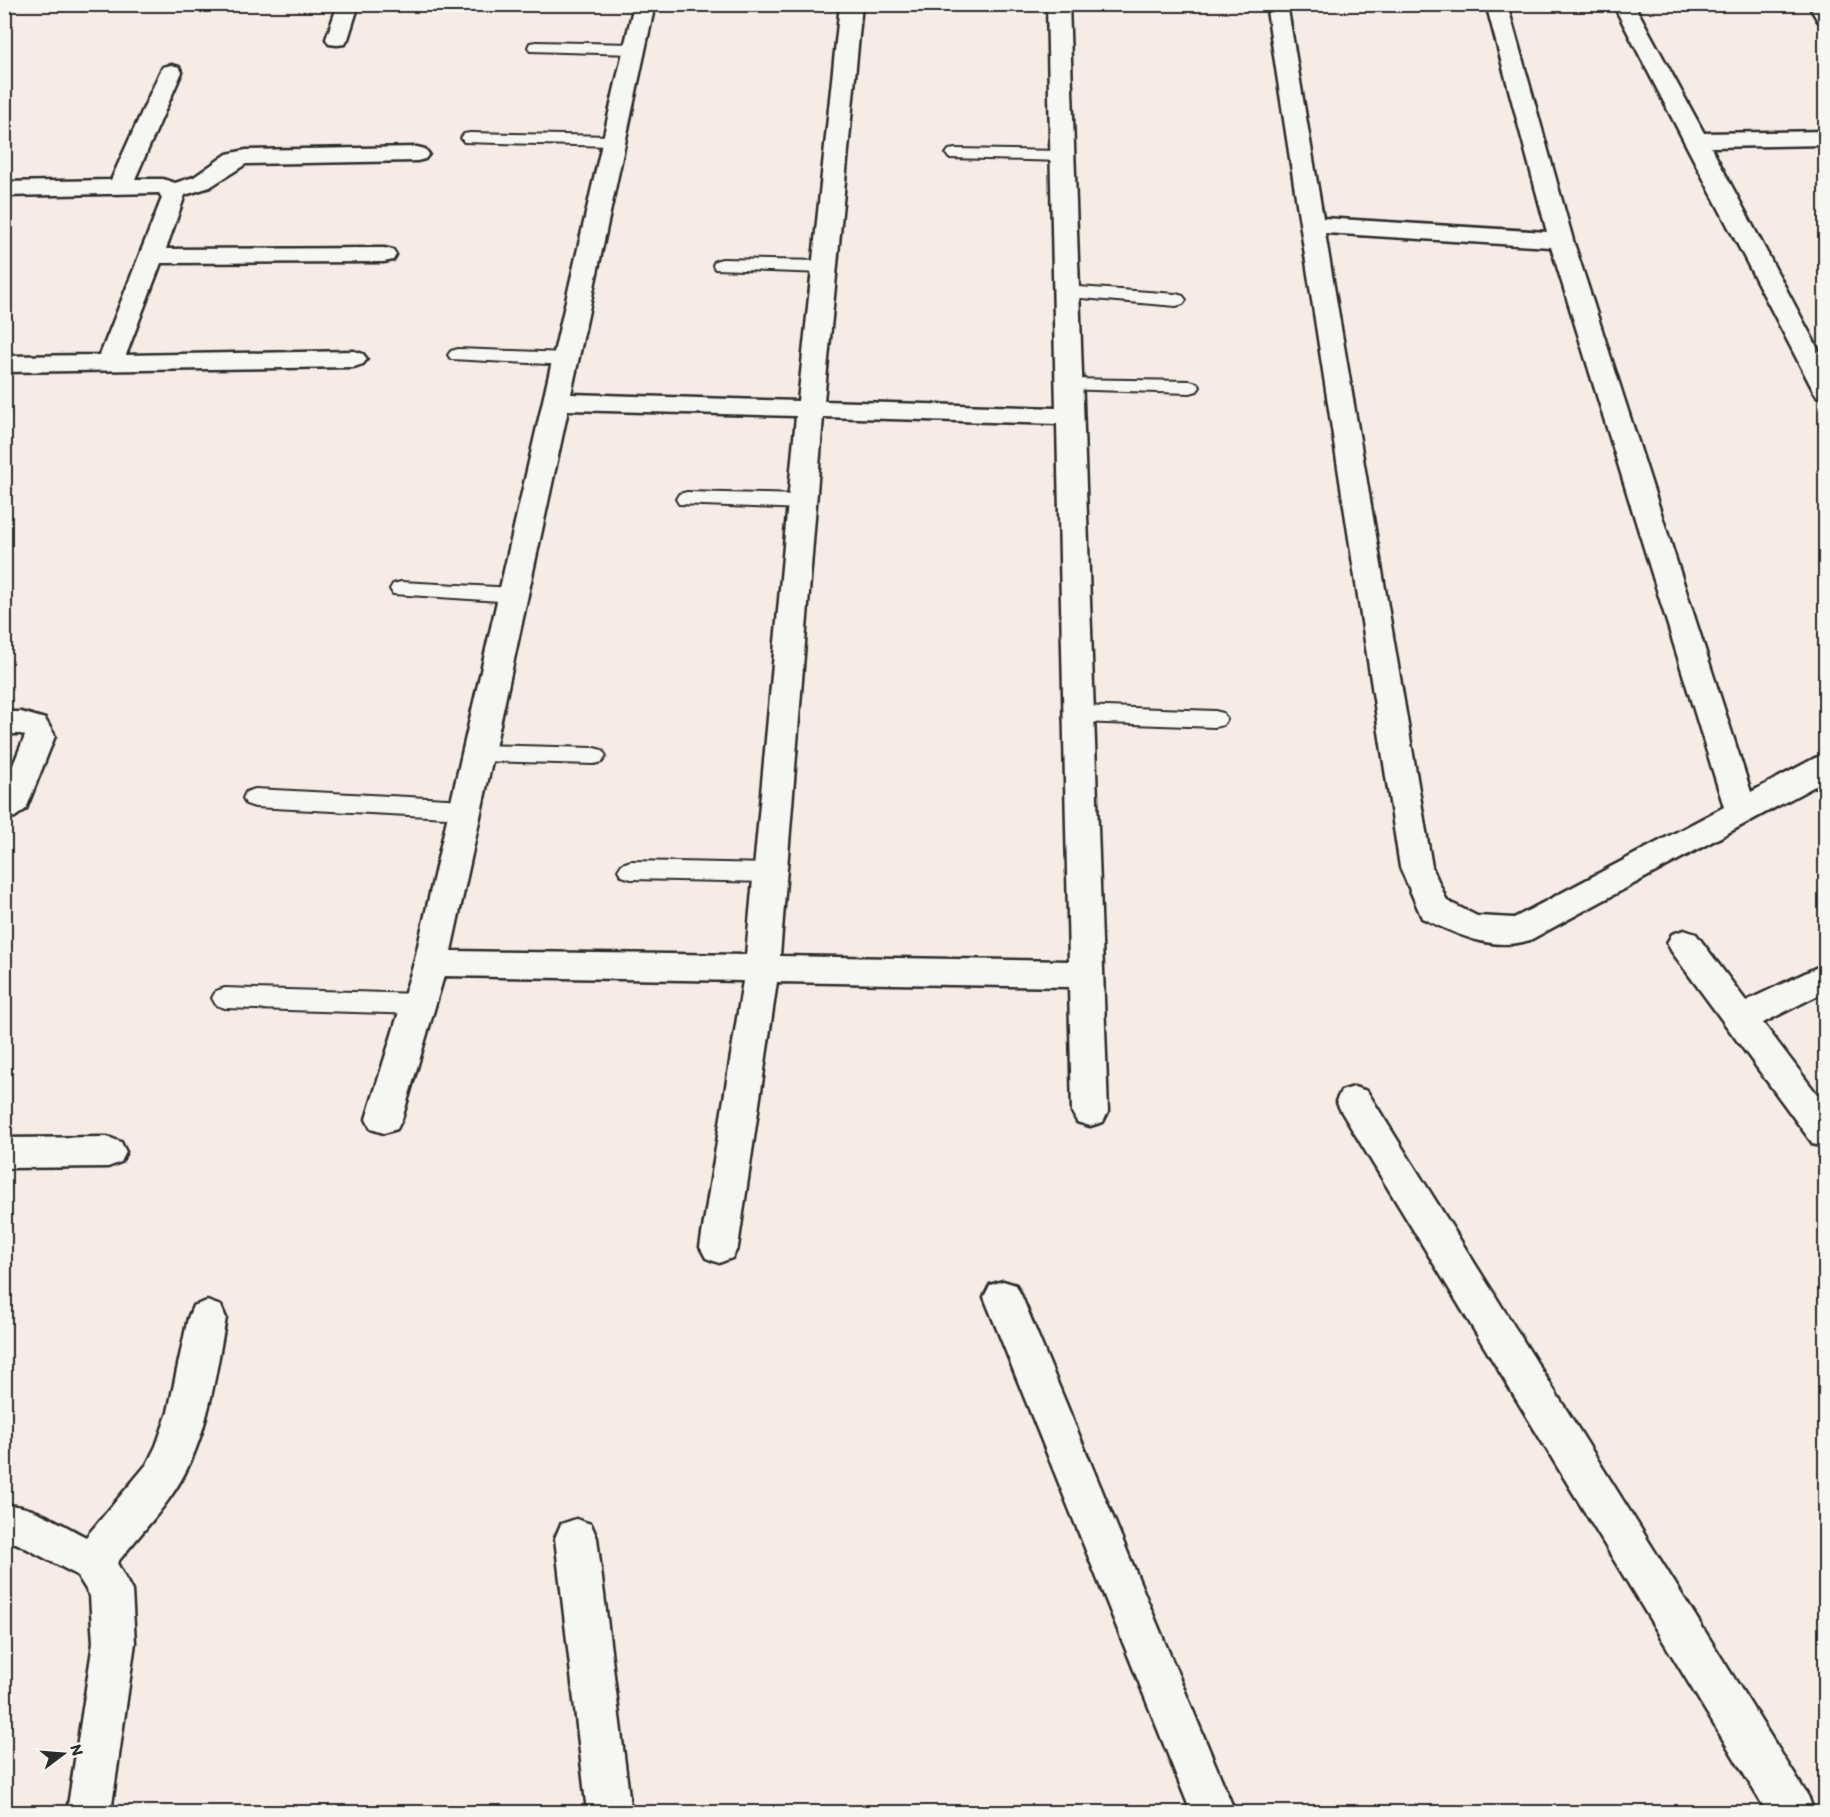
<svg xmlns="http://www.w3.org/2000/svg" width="1830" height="1817" font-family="Itim,sans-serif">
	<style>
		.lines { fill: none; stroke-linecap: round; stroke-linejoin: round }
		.lane-casing { stroke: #2b2b2b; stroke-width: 4 }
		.street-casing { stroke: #2b2b2b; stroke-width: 5 }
		.lane { fill: #f6f6f2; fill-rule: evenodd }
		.street { fill: #f6f6f2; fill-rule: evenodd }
	</style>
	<rect width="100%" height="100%" fill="#f7ece5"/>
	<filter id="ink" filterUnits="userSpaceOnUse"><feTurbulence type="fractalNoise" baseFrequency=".0167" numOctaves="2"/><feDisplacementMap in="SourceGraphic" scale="12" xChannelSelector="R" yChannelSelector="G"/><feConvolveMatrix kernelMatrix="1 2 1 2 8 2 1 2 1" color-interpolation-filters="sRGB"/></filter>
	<g filter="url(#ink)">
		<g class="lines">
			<g class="lane-casing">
				<path id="lane" d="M536,42L634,44L642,49L634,54L530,51L528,47L530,43Z
					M470,133L613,136L619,137L622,141L619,145L613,146L464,142L461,138L464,134Z
					M955,149L1062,151L1068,152L1071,156L1068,160L1062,161L949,158L946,154L949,150Z
					M722,259L824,261L831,263L833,267L831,271L824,273L715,269L713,265L715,261Z
					M1065,286L1176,294L1183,296L1186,300L1183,304L1176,306L1058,296L1055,292L1058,288Z
					M458,349L567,353L574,355L577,359L574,363L567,365L451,359L448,355L451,351Z
					M1068,379L1190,381L1197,383L1200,387L1197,391L1190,393L1061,389L1058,385L1061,381Z
					M687,492L802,495L810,497L813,502L810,507L802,509L679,504L676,499L679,494Z
					M401,582L515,588L523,590L526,595L523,600L515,602L393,594L390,589L393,584Z
					M1079,706L1215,711L1223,713L1227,719L1223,725L1215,727L1079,722L1071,720L1067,714L1071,708Z
					M479,745L594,748L602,750L606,756L602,762L594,764L479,761L471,759L467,753L471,747Z
					M255,789L466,800L475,803L478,809L475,815L466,818L255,807L246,804L243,798L246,792Z
					M631,861L770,864L779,866L783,873L779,880L770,882L631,879L622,876L618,870L622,864Z
					M225,988L419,994L428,997L432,1004L428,1011L419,1014L225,1008L216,1005L212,998L216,991Z"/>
			</g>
			<g class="street-casing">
				<path id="street" d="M338,4H359L348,39L345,44L337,45L329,44L326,39Z
					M634,4H655L571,394L798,401L840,4H862L824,401L1056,408L1047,4H1069L1108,1112L1103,1122L1090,1126L1077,1122L1072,1112L1069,987L777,982L738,1247L732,1258L719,1263L706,1258L700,1247L743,981L444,976L402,1119L397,1129L384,1133L371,1129L366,1119L414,963ZM568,410L796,416L746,955L451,951ZM823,417L1057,424L1069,961L780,956Z
					M1266,4H1287L1323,218L1547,232L1486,4H1507L1573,240L1751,792L1815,758L1826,755V780L1530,940C1492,952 1456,934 1422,918L1400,867ZM1325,233L1551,247L1724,807L1514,918L1477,916L1447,901L1432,867Z
					M1613,4H1634L1704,133L1826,131V145L1711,147L1826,364V398L1817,396L1813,390Z
					M1808,4H1826V22L1818,21Z
					M171,65L179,67L182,72L135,179H163L175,183L194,177L227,154L246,150L417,147L425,149L429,154L425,159L417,161L246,164L210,187L185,195L166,249L384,248L393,250L396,255L393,260L384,262L161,263L126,355L354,351L363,354L367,359L363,364L354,367L4,372V356L100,355L162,198L159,193L4,196V182L111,180L160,72L163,67Z
					M4,712H21L45,719L55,736L26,809L15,817L4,820V787L25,736L21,734H4Z
					M1684,930L1696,934L1746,1001L1826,963V991L1763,1023L1826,1106V1148L1813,1144L1672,952L1667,943L1672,934Z
					M1354,1087L1367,1091L1808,1796L1814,1812H1767L1341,1111L1336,1101L1341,1091Z
					M108,1137L121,1142L126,1152L121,1162L108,1167L4,1168V1138Z
					M1003,1281L1016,1285L1022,1297L1235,1812H1191L984,1297L990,1285Z
					M207,1301L221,1306L226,1318C215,1376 208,1440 175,1490C158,1516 136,1539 117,1563L132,1591L135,1643L111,1812H67L93,1643L90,1596L77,1575L16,1543H4V1505C34,1505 60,1524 86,1537L147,1464L156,1446L168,1412L188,1318L193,1306Z
					M576,1519L591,1524L597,1538L631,1812H587L555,1538L561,1524Z"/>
			</g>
			<use href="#lane" class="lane"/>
			<use href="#street" class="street"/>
		</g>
	</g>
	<rect width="1830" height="1817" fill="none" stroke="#f6f6f2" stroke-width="24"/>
	<rect x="12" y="12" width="1806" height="1793" fill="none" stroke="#2b2b2b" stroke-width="2" filter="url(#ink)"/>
	<g transform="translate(63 1754) rotate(74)" stroke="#f6f6f2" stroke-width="4.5" paint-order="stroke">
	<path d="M0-4.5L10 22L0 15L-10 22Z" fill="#2b2b2b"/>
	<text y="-9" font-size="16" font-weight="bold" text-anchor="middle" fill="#2b2b2b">N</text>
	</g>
</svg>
